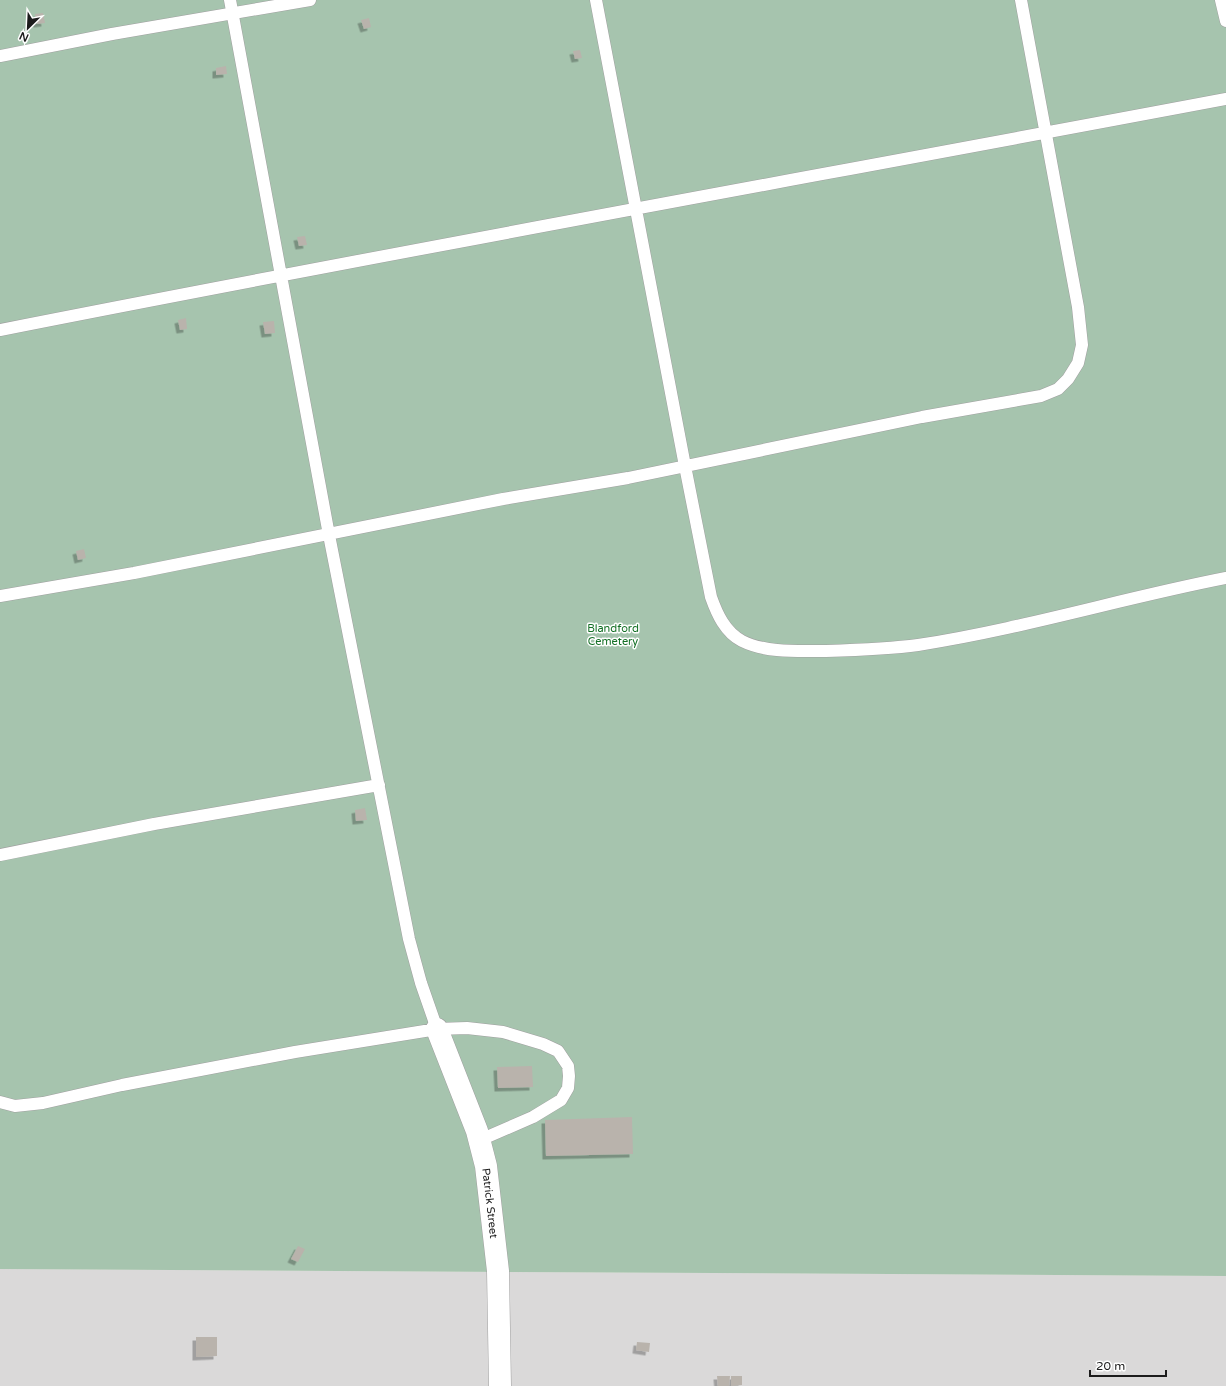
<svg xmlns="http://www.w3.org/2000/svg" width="1226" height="1386" font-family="'Varela Round',sans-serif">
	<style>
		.residential { fill: #dad9d9 }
		.cemetery { fill: #a6c4ae }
		.building { fill: #b9b3ac; filter: url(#shadow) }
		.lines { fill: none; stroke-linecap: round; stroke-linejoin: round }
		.lane-casing { stroke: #a0a0a0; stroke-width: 13 }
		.street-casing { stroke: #a0a0a0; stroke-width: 23 }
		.lane { stroke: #fff; stroke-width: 12 }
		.street { stroke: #fff; stroke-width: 22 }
		.labels { text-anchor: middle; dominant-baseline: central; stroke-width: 3; stroke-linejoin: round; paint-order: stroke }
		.park-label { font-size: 11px; fill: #147026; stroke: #fff }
		.street-label { font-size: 11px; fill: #1c1c1c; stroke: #fff }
	</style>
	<defs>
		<filter id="shadow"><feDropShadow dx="-3.5" dy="3.5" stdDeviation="0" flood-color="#0004"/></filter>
	</defs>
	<rect width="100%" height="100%" fill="#edebe3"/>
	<path class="residential" d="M0,1269L1226,1276V1386H0Z"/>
	<path class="cemetery" d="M0,0H1226V1276L0,1269Z"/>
	<path class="building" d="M43,13L45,23L37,24L35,14Z
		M369,18L371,27L364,29L361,20Z
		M580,50L582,58L575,59L573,51Z
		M226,66L227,74L216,75V68Z
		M305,236L307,245L299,246L297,237Z
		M186,318L187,329L180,330L178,320Z
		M274,321L275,333L265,334L263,322Z
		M84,549L86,558L78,560L76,551Z
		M365,808L367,820L356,821L355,810Z
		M532,1066L533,1087L498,1088L497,1067Z
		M632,1117L633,1154L546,1156L545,1120Z
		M298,1246L305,1249L298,1262L291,1259Z
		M196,1337H217V1356L196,1357Z
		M637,1342L650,1343L649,1352L636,1350Z
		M717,1376H730L729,1386H718Z
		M731,1376H742V1385L731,1386Z"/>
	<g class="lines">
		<g class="lane-casing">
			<path id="lane" d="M230,0L329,535L409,939L421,983L437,1029
				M596,0L685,466L711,597C717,614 725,632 742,641C766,653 798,651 825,651C856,650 888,649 918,645C1022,629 1123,598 1226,578
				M1221,0L1226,21
				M0,56L112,34L310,0
				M0,330C408,249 817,176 1226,99
				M0,596L134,573L503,499L628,478L922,417L1041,396L1058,389L1068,379L1078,363L1082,345L1078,307L1021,0
				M0,855L154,824L379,785
				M0,1102L15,1106L43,1103L122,1085L295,1052L437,1029L467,1028L503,1032L543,1044L558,1051L568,1066L569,1076L568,1088L561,1100L533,1117L480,1140"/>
		</g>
		<g class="street-casing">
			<g id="street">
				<path id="s1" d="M437,1029L477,1131L486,1166L498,1271L500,1386"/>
			</g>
		</g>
		<use href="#lane" class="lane"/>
		<use href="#street" class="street"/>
	</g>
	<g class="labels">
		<g class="park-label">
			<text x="613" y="628">Blandford<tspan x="613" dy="13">Cemetery</tspan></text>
		</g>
		<g class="street-label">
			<text stroke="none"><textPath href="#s1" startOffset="183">Patrick Street</textPath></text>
		</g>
	</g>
	<g transform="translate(28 28) rotate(204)" stroke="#ffffff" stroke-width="3" paint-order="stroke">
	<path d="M0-3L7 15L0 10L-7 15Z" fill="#1c1c1c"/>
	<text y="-6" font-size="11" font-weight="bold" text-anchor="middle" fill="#1c1c1c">N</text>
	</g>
	<path d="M1090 1370v6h76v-6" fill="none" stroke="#1c1c1c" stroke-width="2"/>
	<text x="1096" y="1370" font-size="12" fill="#1c1c1c" stroke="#ffffff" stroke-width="3" paint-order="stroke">20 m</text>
</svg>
